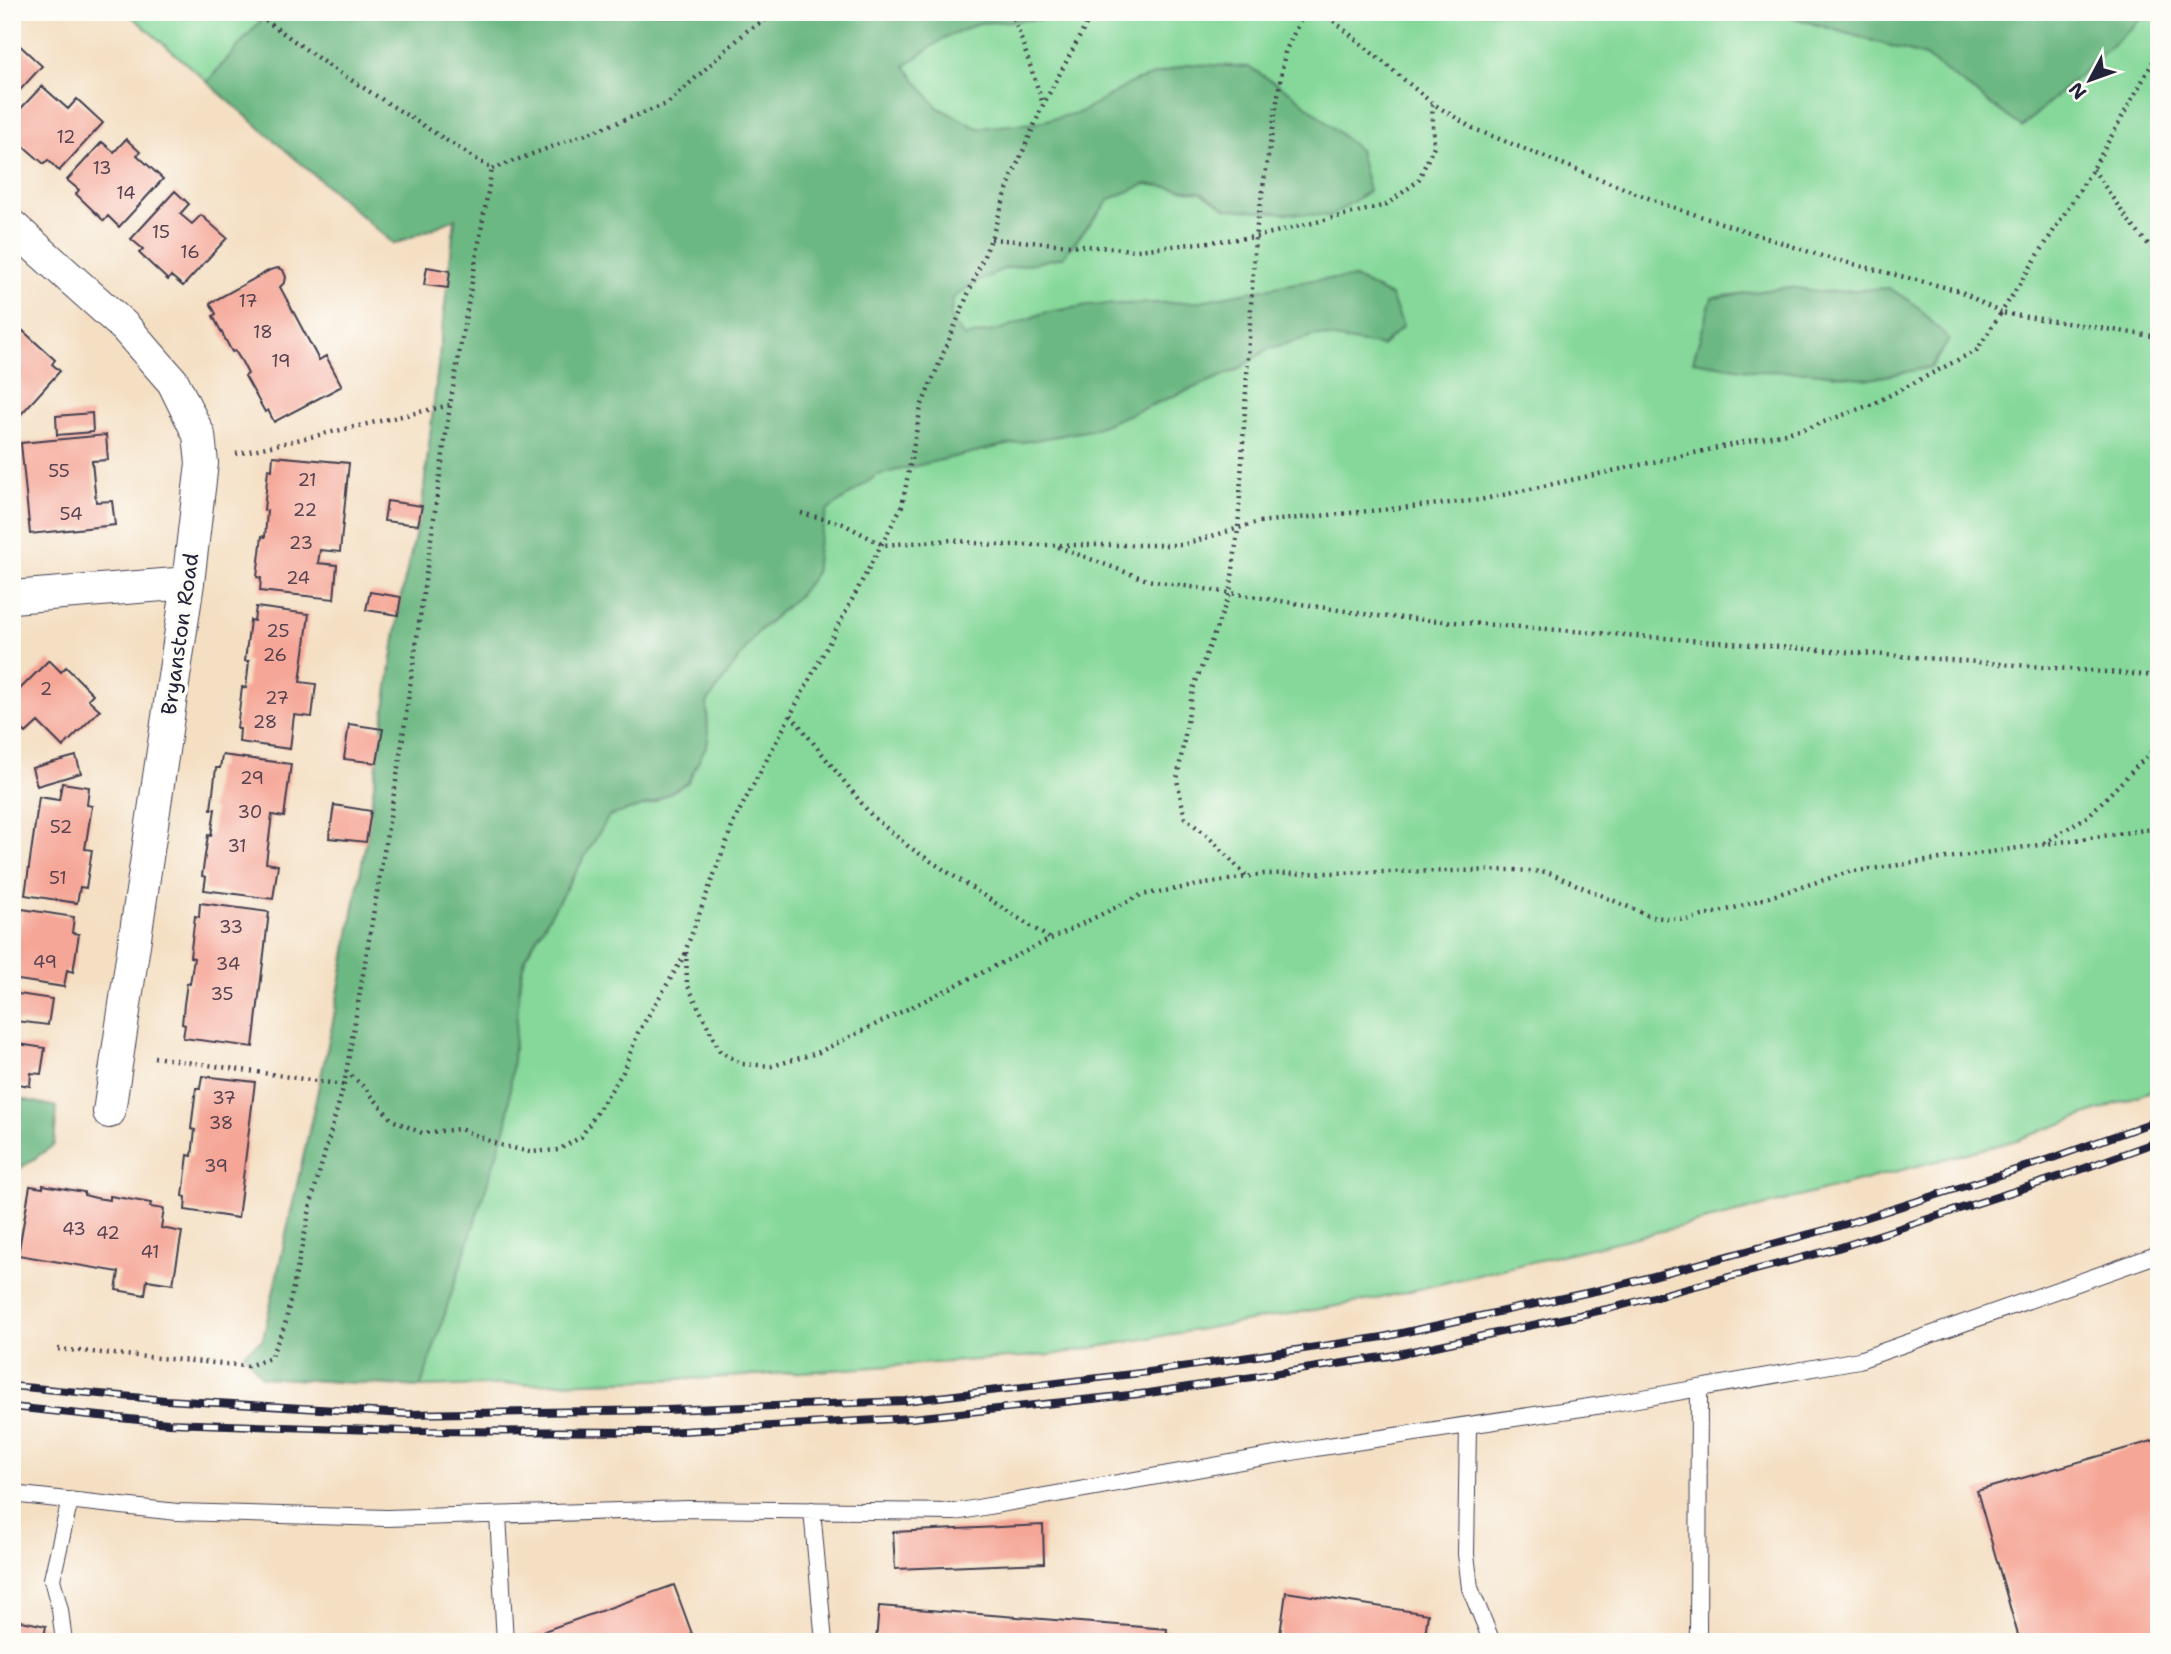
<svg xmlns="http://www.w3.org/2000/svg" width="2171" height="1654" font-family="'Shantell Sans',sans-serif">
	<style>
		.green { fill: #85d89a; stroke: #547d6a; stroke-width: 2 }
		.forest { fill: #6cb882; stroke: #476d5e; stroke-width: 2 }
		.building { fill: #f5a696 }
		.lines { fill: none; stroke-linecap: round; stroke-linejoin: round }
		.lane-casing { stroke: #423e4f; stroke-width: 18 }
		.street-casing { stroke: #423e4f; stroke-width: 34 }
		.path { stroke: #423e4f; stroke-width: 4.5; stroke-dasharray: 2 5; stroke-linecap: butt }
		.lane { stroke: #fff; stroke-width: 16 }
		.street { stroke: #fff; stroke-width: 32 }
		.rail-casing { stroke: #22223b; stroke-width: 8 }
		.rail { stroke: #fdfcf7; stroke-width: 5; stroke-dasharray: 16; stroke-linecap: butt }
		.labels { text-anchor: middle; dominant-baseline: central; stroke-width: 7; stroke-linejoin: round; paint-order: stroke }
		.number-label { font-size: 18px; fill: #574352 }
		.street-label { font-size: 21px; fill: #22223b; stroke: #fdfcf7 }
	</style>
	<rect width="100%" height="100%" fill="#fdfcf7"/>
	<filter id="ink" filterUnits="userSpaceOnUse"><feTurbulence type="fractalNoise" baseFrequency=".0143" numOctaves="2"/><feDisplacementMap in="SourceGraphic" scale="14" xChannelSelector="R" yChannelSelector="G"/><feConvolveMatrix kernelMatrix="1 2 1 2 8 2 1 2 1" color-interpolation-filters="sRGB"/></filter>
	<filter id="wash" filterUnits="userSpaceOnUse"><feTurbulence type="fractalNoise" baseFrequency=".00686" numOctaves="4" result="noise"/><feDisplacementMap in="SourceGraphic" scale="28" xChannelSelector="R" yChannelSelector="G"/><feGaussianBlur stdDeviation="1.57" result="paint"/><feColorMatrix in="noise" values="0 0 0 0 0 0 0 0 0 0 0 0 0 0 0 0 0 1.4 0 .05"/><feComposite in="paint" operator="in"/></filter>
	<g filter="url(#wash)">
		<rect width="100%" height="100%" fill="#f4dfc3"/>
		<path class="green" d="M127,12H2159V1088L2017,1140L1737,1213L1377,1299L1051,1355L714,1378L421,1387L262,1377L244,1353L263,1339L332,1027L366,842L401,597L422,506L455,219L394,244Z"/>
		<path class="forest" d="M268,12H1076L1046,19L979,23L941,40L905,66L937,107L977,128L1034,123L1081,112L1135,81L1189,64L1249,67L1293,94L1359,150L1369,191L1331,216L1227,209L1201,192L1146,184L1110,199L1063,257L1003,269L967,287L953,299L950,317L964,337L1002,329L1043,313L1089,305L1195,302L1312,280L1355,278L1391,296L1403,326L1382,346L1316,335L1268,349L1237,370L1091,430L1001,446L877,475L827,511L818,546L815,574L799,595L758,632L707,703L708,742L688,782L653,803L609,816L526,956L521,974L507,1123L421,1387L262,1377L244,1353L263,1339L332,1027L366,842L401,597L422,506L455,219L394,244L207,82Z
			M1773,12H2145L2141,19L2022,127L1925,56Z
			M1788,287L1825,292L1889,288L1916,305L1949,340L1931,367L1870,379L1811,372L1755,371L1693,361L1712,298Z
			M12,1097L57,1107L54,1145L12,1174Z"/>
		<g id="blocks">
			<path class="building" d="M16,42L42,66L12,99V46Z
				M42,86L68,109L77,99L103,123L59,171L48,160L44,164L29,151L15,138L19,134L12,128V118Z
				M126,139L140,152L137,155L163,179L119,227L108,216L104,221L76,194L79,190L67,180L102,142L114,152Z
				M175,191L189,204L180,214L192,224L201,215L227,238L183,286L171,276L168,280L139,253L143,249L131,239Z
				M427,267L450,271L448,288L424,285Z
				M278,268L283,270L286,277L285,282L280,287L319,360L326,356L342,386L274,422L268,410L265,412L245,376L248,374L242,362L235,351L232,352L213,316L216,314L210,303L270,270Z
				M12,327L19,333L22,330L55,360L52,364L60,371L15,421L12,419Z
				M92,413L93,432L57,435L56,416Z
				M106,435L108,460L92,461L96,502L112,501L115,525L30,534L21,443Z
				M273,456L349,463L340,552L320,550L318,563L337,565L334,599L260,591L261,578L257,577L262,536L265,537L267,511L264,510L266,490L268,469L272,470Z
				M387,501L422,506L418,525L384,521Z
				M370,592L401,597L398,615L366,610Z
				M256,607L309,614L300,682L316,684L312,717L294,715L290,749L239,742L240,729H237L242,687L246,688L249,661H245L250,620L254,621Z
				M49,660L61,672L66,667L93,694L88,699L100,710L63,747L38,722L26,733L12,719V697Z
				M349,724L383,729L377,763L344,759Z
				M222,755L291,764L284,817L272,815L266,863L278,865L273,899L204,890L206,877L202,876L208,835L211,836L215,809H211L216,768H220Z
				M76,756L81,773L37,786L32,768Z
				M62,783L89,787L87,805L92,806L85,849L92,850L86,888L80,887L77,903L25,895L39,797L59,800Z
				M334,805L371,811L366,842L329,838Z
				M200,903L269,912L253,1047L183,1038L185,1025L182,1024L184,1004L187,983L190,984L194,958L190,957L195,916L199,917Z
				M22,909L74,917L72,933L79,934L73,972L67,970L64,987L12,979Z
				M12,993L52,999L48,1025L16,1021L12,1035Z
				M12,1043L45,1048L41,1074L31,1073L30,1086L12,1083Z
				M202,1076L255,1082L238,1218L185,1210L186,1197L183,1196L188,1155L192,1156L195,1130L191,1129L196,1088H200Z
				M43,1185L84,1192V1195L96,1198L110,1200V1196L151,1203L150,1207L164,1209L161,1228L182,1232L173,1284L147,1280L145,1295L116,1290L119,1272L18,1255L30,1186L43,1188Z
				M2159,1439V1642H2020L1977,1491Z
				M1043,1525L1044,1563L895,1569L893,1532Z
				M674,1585L695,1642H522L521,1639Z
				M1286,1592L1428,1614L1424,1642H1279Z
				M879,1606L1167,1629L1166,1642H876Z
				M12,1619L46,1626L43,1642H12Z
				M111,1639H142V1642H111Z"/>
		</g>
	</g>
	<g filter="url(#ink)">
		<use href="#blocks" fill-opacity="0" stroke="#423e4f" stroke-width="2"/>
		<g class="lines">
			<g class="lane-casing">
				<path id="lane" d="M1468,1425L1466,1554L1470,1588L1492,1642
					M12,1494L177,1512L387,1518L688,1509L955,1512L1315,1448L1609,1404L1859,1360L2159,1254
					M812,1510L824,1642
					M498,1515L505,1642
					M64,1642L60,1610L52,1579L70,1500
					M1698,1642L1699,1388"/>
			</g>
			<g class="street-casing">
				<path id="street" d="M12,226L125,327L173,382L199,435L202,463L188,583L109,1112
					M12,597L188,583"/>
			</g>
			<path class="path" d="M254,12L329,66L492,169
				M1012,12L1043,104
				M1093,12L1043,105L1010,181L991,239L921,407L902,506L735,819L686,949L687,984L720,1051L742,1064L772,1066L817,1053L1141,895L1264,874L1514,870L1547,872L1652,917L1686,920L1731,909L1849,872L2159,828
				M1323,12L1432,103L1474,129L1666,205L1825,257L1960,291L2001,313L2093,169L2159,51
				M492,169L667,104L747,31L778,12
				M2093,169C2113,198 2133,231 2159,255
				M991,239L1137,250L1255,237L1386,205L1418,181L1434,146L1432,104
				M236,454L450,405
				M801,513L843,524L883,545L952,540L991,545H1182L1259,522L1480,500L1808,428L1875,403L1977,350L2001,313L2159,337
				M1058,547L1147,580L1377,616L2159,676
				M791,715L871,815L909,847L1049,938
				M2044,843L2088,816L2159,744
				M1246,876L1209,837L1185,818L1177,780L1193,689L1230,593L1238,529L1255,237L1285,52L1304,12
				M154,1057L344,1085
				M346,1071L366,1089L392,1120L422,1133L460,1129L500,1145L530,1152L558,1150L581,1137L623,1072L638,1033L686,953
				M58,1349L248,1366L270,1358L285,1325L313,1195L344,1085L399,764L450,405L492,169"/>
			<use href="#lane" class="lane"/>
			<use href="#street" class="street"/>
			<g class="rail-casing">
				<path id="rail" d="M12,1386L166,1400L407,1414L666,1410L905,1401L1149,1372L1383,1337L1609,1288L1836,1227L2050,1159L2159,1120
					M12,1407L168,1423L405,1431L664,1432L912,1418L1149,1393L1389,1356L1612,1308L1838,1248L2077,1171L2159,1141"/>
			</g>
			<use href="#rail" class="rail"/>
		</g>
	</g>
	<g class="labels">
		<g class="number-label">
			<text x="66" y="137">12</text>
			<text x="102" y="168">13</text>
			<text x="126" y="193">14</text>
			<text x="161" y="232">15</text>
			<text x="190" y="252">16</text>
			<text x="248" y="301">17</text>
			<text x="263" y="332">18</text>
			<text x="281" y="361">19</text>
			<text x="59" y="471">55</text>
			<text x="307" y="480">21</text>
			<text x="305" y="510">22</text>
			<text x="71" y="514">54</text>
			<text x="301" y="543">23</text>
			<text x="298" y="578">24</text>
			<text x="278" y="631">25</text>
			<text x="275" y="655">26</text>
			<text x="46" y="689">2</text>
			<text x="277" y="698">27</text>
			<text x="265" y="722">28</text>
			<text x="252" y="778">29</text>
			<text x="250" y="812">30</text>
			<text x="61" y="827">52</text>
			<text x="237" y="846">31</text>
			<text x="58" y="878">51</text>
			<text x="231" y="927">33</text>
			<text x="45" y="962">49</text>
			<text x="228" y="964">34</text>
			<text x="222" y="994">35</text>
			<text x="224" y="1098">37</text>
			<text x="221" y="1123">38</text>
			<text x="216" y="1166">39</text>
			<text x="74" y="1229">43</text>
			<text x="108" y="1233">42</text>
			<text x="150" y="1252">41</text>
		</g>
		<g class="street-label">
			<text transform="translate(180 634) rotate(-82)">Bryanston Road</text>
		</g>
	</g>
	<rect width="2171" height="1654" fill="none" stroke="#fdfcf7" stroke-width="42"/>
	<g transform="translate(2090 80) rotate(229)" stroke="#fdfcf7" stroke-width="5" paint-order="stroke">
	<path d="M0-5L12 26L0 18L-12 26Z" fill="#22223b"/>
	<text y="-10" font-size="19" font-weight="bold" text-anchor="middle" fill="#22223b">N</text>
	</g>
</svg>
